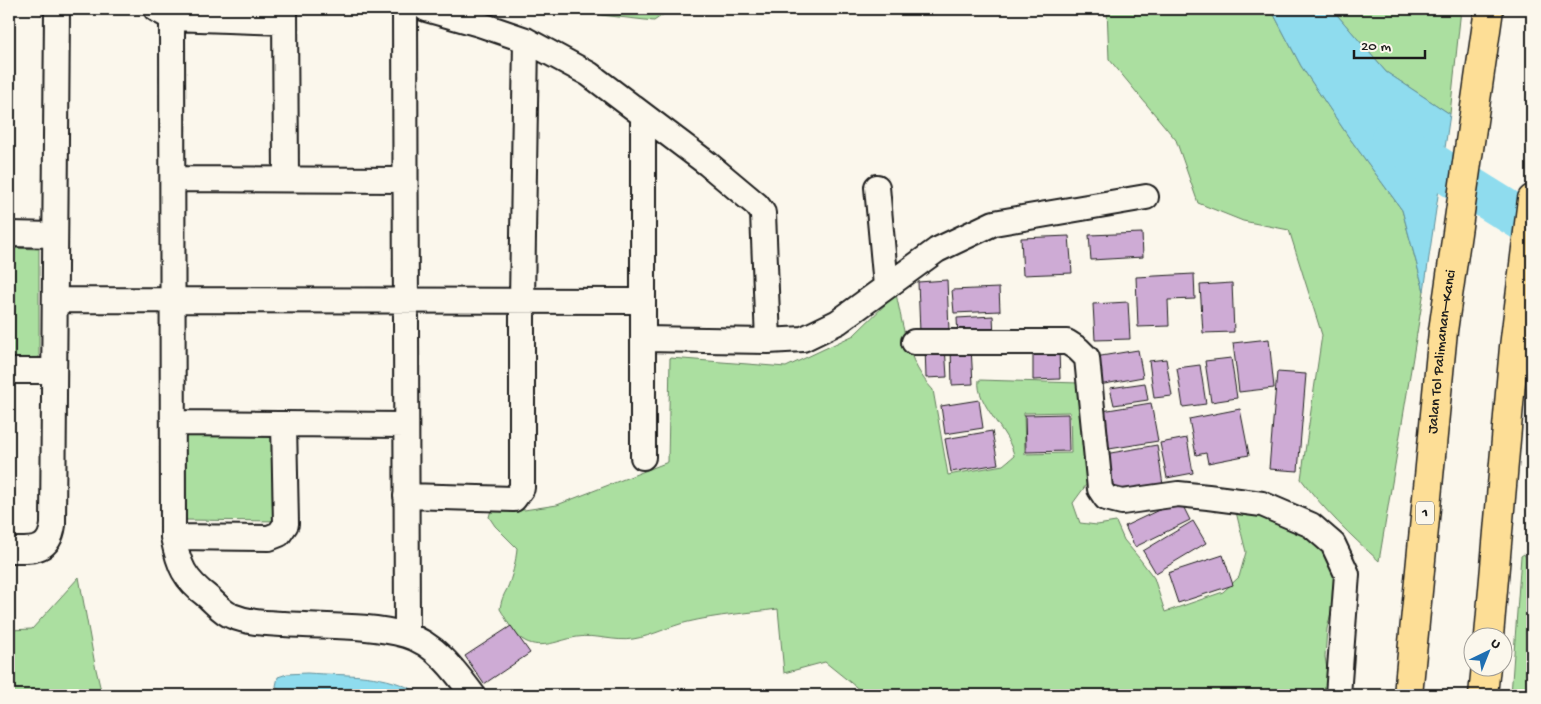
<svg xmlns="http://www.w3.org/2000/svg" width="1541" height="704" font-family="'Gochi Hand',sans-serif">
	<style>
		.green { fill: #abdfa0; stroke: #647e5e; fill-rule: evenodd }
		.water { fill: #8fdcee; stroke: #618f9a }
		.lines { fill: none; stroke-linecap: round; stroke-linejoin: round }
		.river { stroke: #8fdcee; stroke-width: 42 }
		.building { fill: #ceabd5; stroke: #1c1c1c }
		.minor-casing { stroke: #1c1c1c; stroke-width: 28 }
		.motorway-casing { stroke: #1c1c1c; stroke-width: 31 }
		.minor { stroke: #fbf7ec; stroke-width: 24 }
		.motorway { stroke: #fdde96; stroke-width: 28 }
		.labels { text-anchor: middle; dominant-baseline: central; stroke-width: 4.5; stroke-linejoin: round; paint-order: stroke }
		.shield { fill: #fbf7ec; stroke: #5f5e5a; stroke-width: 1 }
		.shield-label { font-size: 14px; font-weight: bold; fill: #1c1c1c }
		.street-label { font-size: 15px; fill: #1c1c1c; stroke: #fbf7ec }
	</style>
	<rect width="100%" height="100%" fill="#fbf7ec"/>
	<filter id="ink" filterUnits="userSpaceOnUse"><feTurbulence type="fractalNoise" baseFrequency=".02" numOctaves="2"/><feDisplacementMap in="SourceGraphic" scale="10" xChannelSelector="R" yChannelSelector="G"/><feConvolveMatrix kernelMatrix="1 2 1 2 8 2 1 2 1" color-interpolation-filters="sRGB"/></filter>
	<g filter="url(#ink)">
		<path class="green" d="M591,9H671L654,21L601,15Z
			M1107,9H1271L1301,66L1348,136L1402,210L1424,291L1379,561C1350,535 1324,510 1301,479L1322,335L1289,230L1243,221L1198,203L1176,140L1109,59Z
			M1332,9H1461L1450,114L1386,72Z
			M9,248L39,249V360L9,359Z
			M896,294C904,329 907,362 933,390L948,475L1003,465L1014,456C1011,433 975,404 979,380L1079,383L1089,481L1073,503L1080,523L1097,525L1116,522L1124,540L1139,558L1154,578L1165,612L1223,592L1239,577L1246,552L1235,508L1266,515L1311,539L1330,561L1337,588L1327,629L1325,657L1330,687V695H866L825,662L784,673L778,609C748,613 717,615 688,622C669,626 653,636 633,639C615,642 595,634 577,637C559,640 542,650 525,641C513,635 507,620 500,609C501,601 503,596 507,589C512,577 516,562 517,548L495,526L489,517L492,507L503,505L524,510L557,505L668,462L670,358L786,367L854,335ZM1070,412L1071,453L1025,454L1024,413Z
			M185,430L279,431L278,521L184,520Z
			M1524,554L1527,559L1532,624V695H1511L1521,556Z
			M79,577L95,665L102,695H9V630L32,629Z"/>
		<path class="water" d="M1271,9H1332L1386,72L1450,114L1424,291L1402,210L1348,136L1301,66Z
			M307,673C348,676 386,672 422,695H282L276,686L278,677L287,674Z"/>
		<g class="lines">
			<path class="river" d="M1392,139L1532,226"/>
		</g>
		<path class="building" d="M1142,233L1143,257L1091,260L1089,235Z
			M1069,236L1072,273L1023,275L1021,238Z
			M1194,274L1195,299L1168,300L1169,326L1138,327L1136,277Z
			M947,280L949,331L920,332L918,282Z
			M1232,283L1234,332L1203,333L1200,285Z
			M999,288L1000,311L954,313L952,290Z
			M1128,302L1130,339L1095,340L1093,304Z
			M993,316L994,336L958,338L957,318Z
			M1269,339L1274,388L1239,392L1233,343Z
			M925,346H945L947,377L926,378Z
			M971,347L973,384L952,385L951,348Z
			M1138,350L1143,377L1099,385L1095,357Z
			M1033,351H1059L1060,379L1033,380Z
			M1231,358L1237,398L1211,402L1205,361Z
			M1166,359L1172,396L1154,398L1149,361Z
			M1200,365L1206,404L1183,407L1177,368Z
			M1277,372L1306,374L1298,471L1269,469Z
			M1145,383L1148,400L1114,405L1110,388Z
			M979,400L983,428L945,434L941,406Z
			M1151,403L1158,441L1103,450L1096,412Z
			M1240,409L1249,455L1208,463L1206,453L1196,455L1189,419Z
			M1068,414L1069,451L1026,452L1025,415Z
			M992,431L998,464L951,472L945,439Z
			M1187,438L1193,473L1167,478L1160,443Z
			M1157,445L1163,485L1112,493L1105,454Z
			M1180,500L1190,520L1135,547L1125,526Z
			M1193,521L1206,543L1156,573L1143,551Z
			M1223,555L1233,585L1178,603L1168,573Z
			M511,626L530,653L484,684L465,656Z"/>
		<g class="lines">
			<g class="minor-casing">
				<path id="minor" d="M156,9L172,18L173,537C179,566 184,579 208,597C215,603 223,613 232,616C249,623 266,623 284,624C324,627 367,624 406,635C435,643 456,672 473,695
					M285,9L286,179
					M405,9L407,635
					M426,9L479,24L526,40L589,74L708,164L757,205L763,213L768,341
					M172,18L285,22
					M643,115V457
					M173,179L405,180
					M877,187L886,286
					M9,234L55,235
					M55,300L643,301
					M643,339L768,341L803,339L838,322L937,250L994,223L1146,197
					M914,342H1067L1078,349L1087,358L1100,489L1106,498L1122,502L1178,494L1208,497L1262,504L1311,525L1333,544L1347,574L1338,695
					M9,371H54
					M173,423L406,425
					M406,496L514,499L522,488V301L526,40
					M173,537L269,538L279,534L286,524L284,424
					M9,550C32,550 49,553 53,525L57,9"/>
			</g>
			<g class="motorway-casing">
				<g id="motorway">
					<path d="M1489,636L1514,347L1532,199"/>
					<path id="s1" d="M1408,695L1443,331L1489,9"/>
					<path d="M1483,695L1486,666"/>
				</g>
			</g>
			<use href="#minor" class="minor"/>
			<use href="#motorway" class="motorway"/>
		</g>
	</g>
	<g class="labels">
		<rect class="shield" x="1416" y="501.5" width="18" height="23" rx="4"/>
		<g class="shield-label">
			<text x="1425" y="513">1</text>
		</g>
		<g class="street-label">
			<text stroke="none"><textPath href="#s1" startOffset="345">Jalan Tol Palimanan–Kanci</textPath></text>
		</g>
	</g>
	<rect width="1541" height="704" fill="none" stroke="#fbf7ec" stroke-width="30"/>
	<rect x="15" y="15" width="1511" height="674" fill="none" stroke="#1c1c1c" stroke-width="2" filter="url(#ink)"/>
	<g transform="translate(1488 652) rotate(43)"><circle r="24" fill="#fbf7ec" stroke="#a29f99"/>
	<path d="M0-4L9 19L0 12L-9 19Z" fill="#1f6fb2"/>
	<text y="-8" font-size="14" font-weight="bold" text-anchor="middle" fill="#1c1c1c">U</text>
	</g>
	<path d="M1354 50v8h71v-8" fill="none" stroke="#1c1c1c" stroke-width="2.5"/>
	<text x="1361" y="50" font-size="15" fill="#1c1c1c" stroke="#fbf7ec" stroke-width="4" paint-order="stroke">20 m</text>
</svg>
